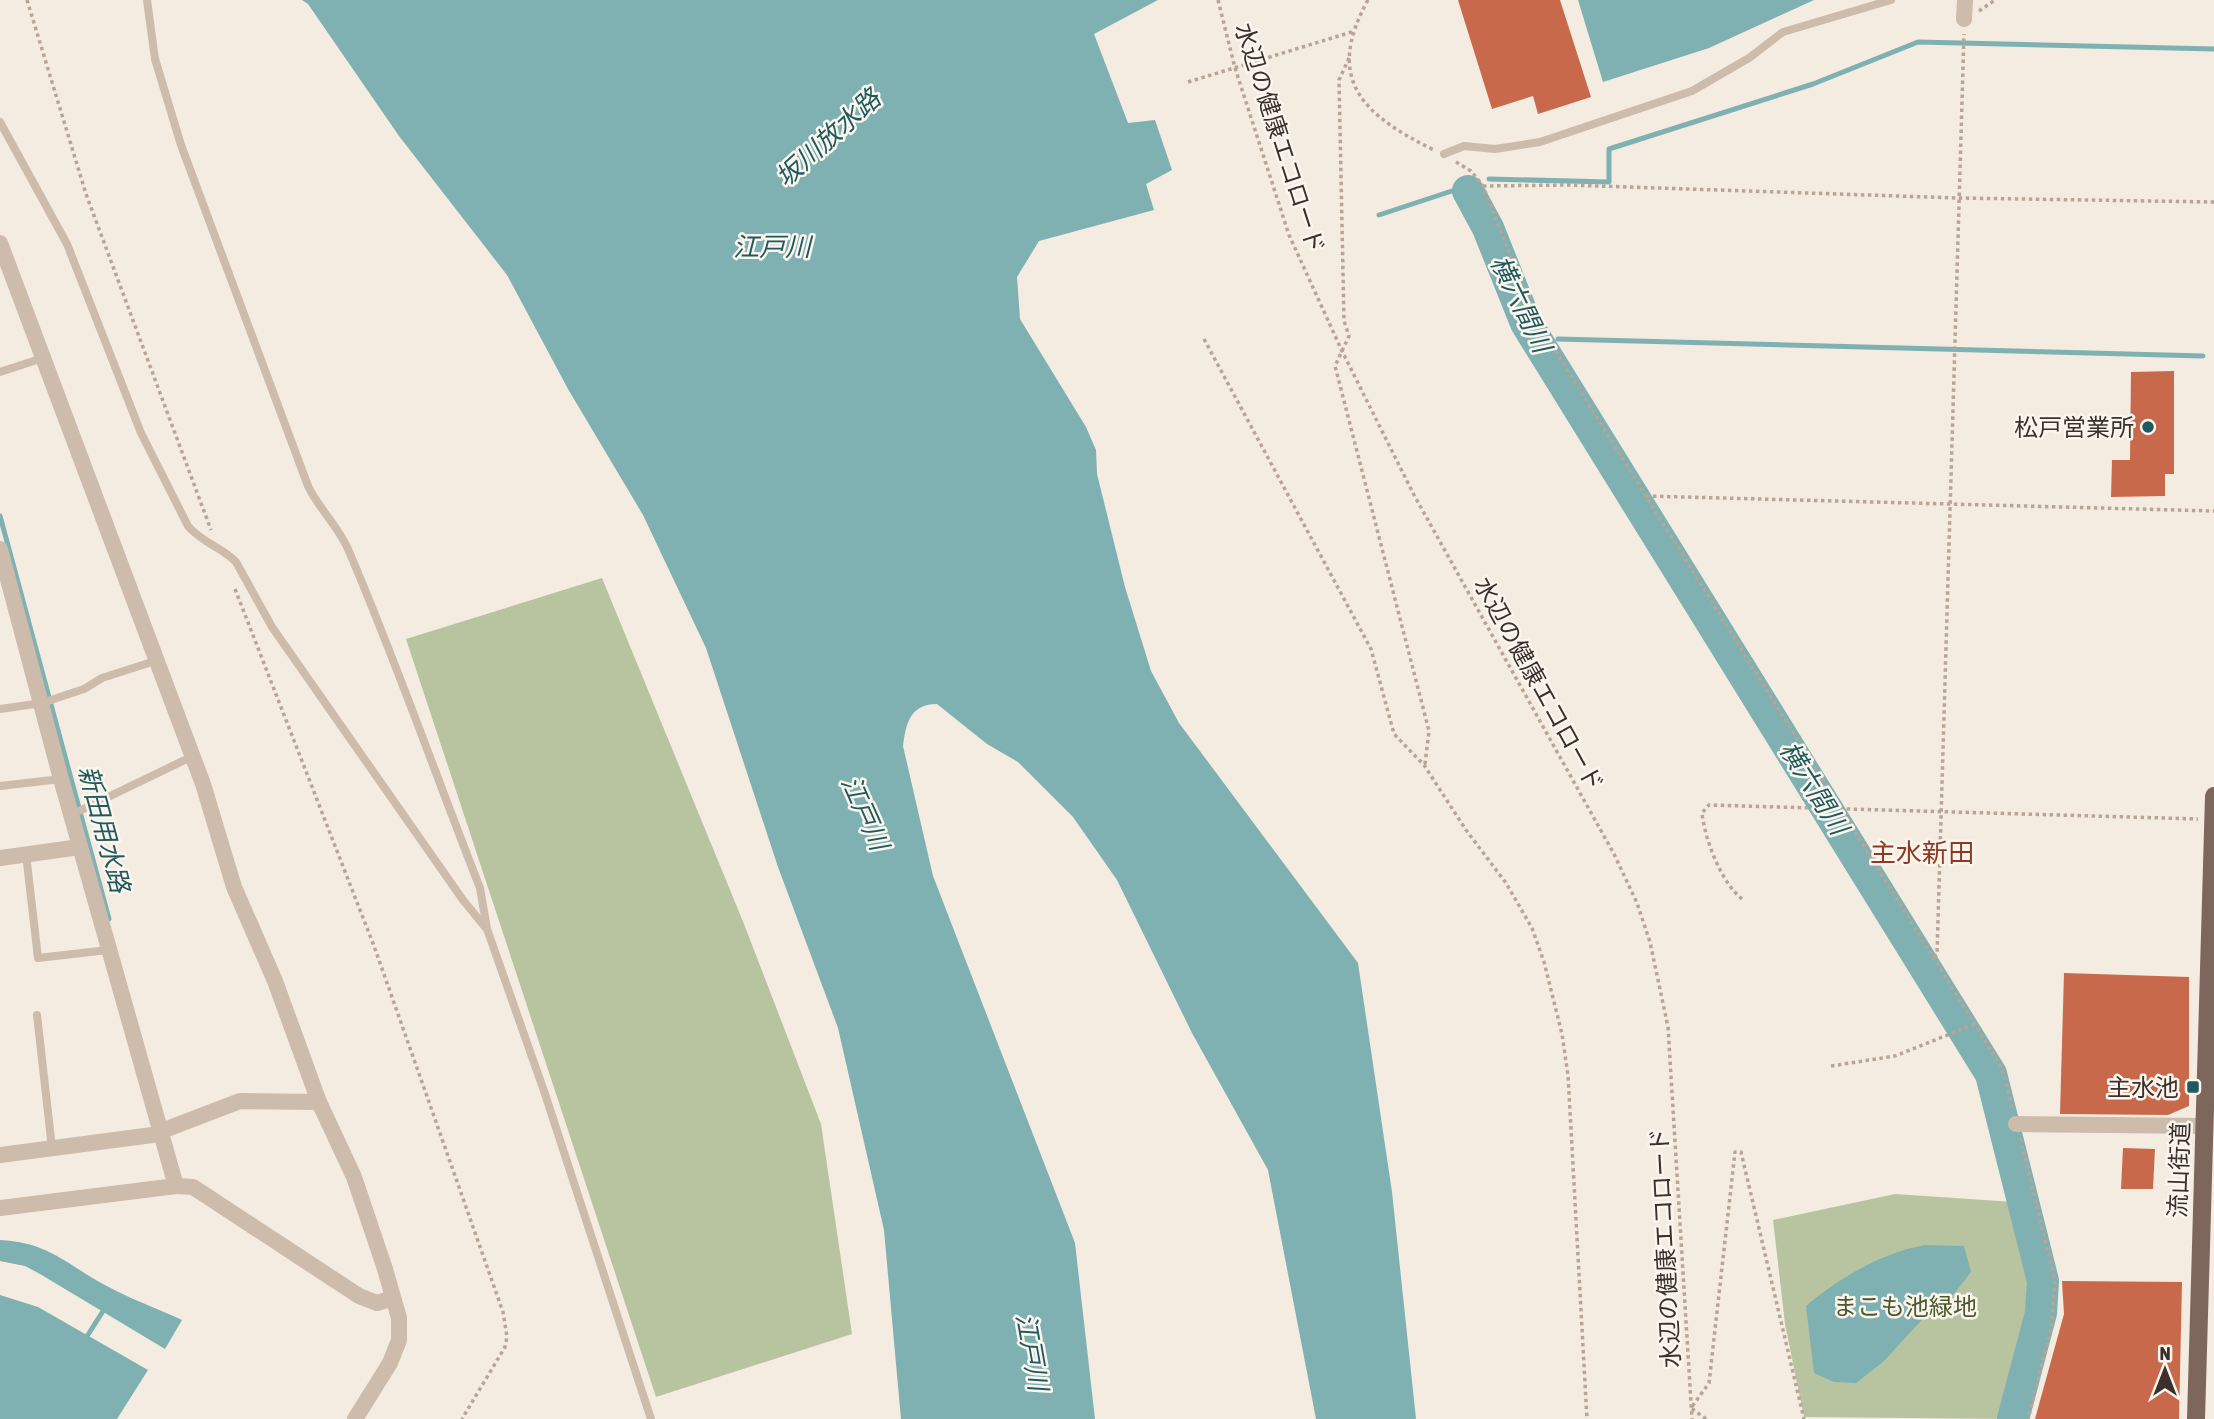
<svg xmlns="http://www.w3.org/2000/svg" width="2214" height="1419" font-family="'Asap Condensed','Noto Sans JP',sans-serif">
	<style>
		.green { fill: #b8c4a0 }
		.water { fill: #7fb0b2 }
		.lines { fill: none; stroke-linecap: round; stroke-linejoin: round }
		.stream { stroke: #7fb0b2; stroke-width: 5 }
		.river { stroke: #7fb0b2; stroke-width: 32 }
		.building { fill: #c8694b }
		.path { stroke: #b9a596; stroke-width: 3.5; stroke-dasharray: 3.5 3.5; stroke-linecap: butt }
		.lane { stroke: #cdbbac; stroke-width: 8 }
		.street { stroke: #cdbbac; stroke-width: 16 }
		.primary { stroke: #7d675c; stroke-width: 18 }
		.poi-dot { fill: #1f5a5e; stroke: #fbf5ee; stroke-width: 2.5 }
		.labels { text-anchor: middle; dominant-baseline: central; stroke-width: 5; stroke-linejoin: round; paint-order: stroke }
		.street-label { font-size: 24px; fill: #3b302b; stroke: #fbf5ee }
		.poi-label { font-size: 24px; fill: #3b302b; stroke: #fbf5ee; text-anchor: end }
		.park-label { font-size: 24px; fill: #4a5a2e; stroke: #fbf5ee }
		.water-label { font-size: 26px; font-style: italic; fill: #1f5a5e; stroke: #fbf5ee }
		.neighbourhood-label { font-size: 26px; fill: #8c3b22; stroke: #fbf5ee }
	</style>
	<rect width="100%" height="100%" fill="#f4ebe1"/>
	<path class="green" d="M602,578L744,924L821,1124L852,1334L656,1397L406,639Z
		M1895,1194L2014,1202L2034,1262L2038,1309L2009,1419L1804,1417L1785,1324L1773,1220Z"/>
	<path class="water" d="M302,0H1158L1094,34L1128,123L1155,120L1172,170L1146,184L1154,210L1039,241L1017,277L1020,319L1086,427L1096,450L1097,474L1125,587L1151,671L1179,723L1358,963L1392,1192L1416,1419H1316L1268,1170L1192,1033L1117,880L1073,817L1018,762L987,744L937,704C911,704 906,722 903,746L933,876L1075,1243L1095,1419H901L884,1230L838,1028L778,867L706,648L643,515L568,389L507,275L399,136L308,4Z
		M1578,0H1814L1709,48L1603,82Z
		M0,1240C47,1242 65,1263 103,1284C128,1298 156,1308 182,1320L165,1349L40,1274L25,1266L0,1261Z
		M1925,1245L1964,1246L1971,1272L1954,1294L1929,1312L1883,1362L1856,1383L1834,1382L1814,1373L1806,1306C1839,1278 1881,1253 1925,1245Z
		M0,1295L38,1307L148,1370L117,1419H0Z"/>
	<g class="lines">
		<path class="stream" d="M1489,179L1609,182V149L1813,84L1918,42L2214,49
			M1379,215L1470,185
			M1558,339L2203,356
			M0,516L109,919
			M84,1341L105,1308"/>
		<path class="river" d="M1468,191L1488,228L1526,323L1991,1074L2043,1281L2041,1313L2013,1419"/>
	</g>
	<path class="building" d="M1458,0H1560L1591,97L1538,114L1533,96L1492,109Z
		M2174,371V474H2165V496L2111,497L2112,460H2130L2131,372Z
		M2064,973L2189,977V1106L2168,1115L2060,1114Z
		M2123,1148L2155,1149L2153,1189H2121Z
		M2062,1281L2182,1282L2179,1419H2035L2064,1314Z"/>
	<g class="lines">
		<path class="path" d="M27,0L86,194L211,530
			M1218,0L1235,68L1289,235L1342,351L1414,495L1614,854L1637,903L1650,942L1668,1027L1692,1419
			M1368,0C1323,81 1365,116 1434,150
			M1979,11L1995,0
			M1349,58L1339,80L1344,321L1349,336L1335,366L1429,731L1425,764
			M1188,82L1355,31
			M1456,162L1471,171L1483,186L1519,278L1550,342L2002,1068L2013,1110
			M1483,186L1568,185L1958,198L2214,202
			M1204,339L1371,649L1394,734L1424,765L1466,830L1506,883L1532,928L1544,962L1562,1034L1568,1075L1587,1419
			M1646,496L2214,511
			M235,589L374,946L503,1312L507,1337L505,1347L462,1419
			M1742,899C1721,882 1705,840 1702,813L1709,805L2198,819
			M1934,957L1937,955L1964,34
			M1831,1066L1895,1056L1975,1024
			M2020,1138L2055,1280L2051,1329L2028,1419
			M1706,1419L1691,1408L1709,1383L1735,1152H1741L1804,1419"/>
		<path class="lane" d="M147,0L155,59L181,145L308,486C319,509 338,526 348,549C396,661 436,776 480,888L487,929L544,1091L651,1419
			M0,122L67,244L141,433L188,526C202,543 222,547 236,562L272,627L463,900L485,927
			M1444,154L1464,146L1495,149L1540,142L1692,91L1749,58L1783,32L1891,0
			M0,372L43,358
			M0,709L42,703L84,689L102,678L158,660
			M0,786L61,779
			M71,815L193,756
			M26,854L38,958L108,950
			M37,1015L52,1148"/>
		<path class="street" d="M1964,19L1965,0
			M0,243L203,784L234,887L275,981L319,1102L354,1177L385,1269L399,1318V1340L390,1363L355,1419
			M0,549L61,779L176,1186
			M0,858L80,847
			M2016,1124L2205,1126
			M159,1132L240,1101L319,1102
			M0,1155L160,1134
			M0,1208L176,1186L193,1187L359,1296L377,1303L393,1298"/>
		<path class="primary" d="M2196,1419L2214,796"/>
	</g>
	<g class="poi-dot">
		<circle cx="2148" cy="427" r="7"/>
		<rect x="2186" y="1080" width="14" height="14" rx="3.5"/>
	</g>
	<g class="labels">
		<g class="street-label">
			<text transform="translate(1280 138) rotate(72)">水辺の健康エコロード</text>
			<text transform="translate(1539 684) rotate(61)">水辺の健康エコロード</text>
			<text transform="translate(2179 1170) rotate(-88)">流山街道</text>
			<text transform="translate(1665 1248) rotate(-93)">水辺の健康エコロード</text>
		</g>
		<g class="poi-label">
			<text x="2134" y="427">松戸営業所</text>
			<text x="2179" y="1087">主水池</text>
		</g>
		<g class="park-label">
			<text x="1905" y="1306">まこも池緑地</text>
		</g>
		<g class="water-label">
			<text transform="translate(828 138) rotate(-42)">坂川放水路</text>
			<text x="772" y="247">江戸川</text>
			<text transform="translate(1521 304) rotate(64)">横六間川</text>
			<text transform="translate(1814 788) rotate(58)">横六間川</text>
			<text transform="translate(865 813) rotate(66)">江戸川</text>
			<text transform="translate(104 829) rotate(75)">新田用水路</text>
			<text transform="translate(1032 1352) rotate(80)">江戸川</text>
		</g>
		<g class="neighbourhood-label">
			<text x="1922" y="853">主水新田</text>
		</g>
	</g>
	<g transform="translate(2165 1370)" stroke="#fbf5ee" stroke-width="5" paint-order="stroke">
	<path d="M0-5L12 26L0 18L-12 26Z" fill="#3b302b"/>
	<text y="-10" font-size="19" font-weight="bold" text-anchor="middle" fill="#3b302b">N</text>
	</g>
</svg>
